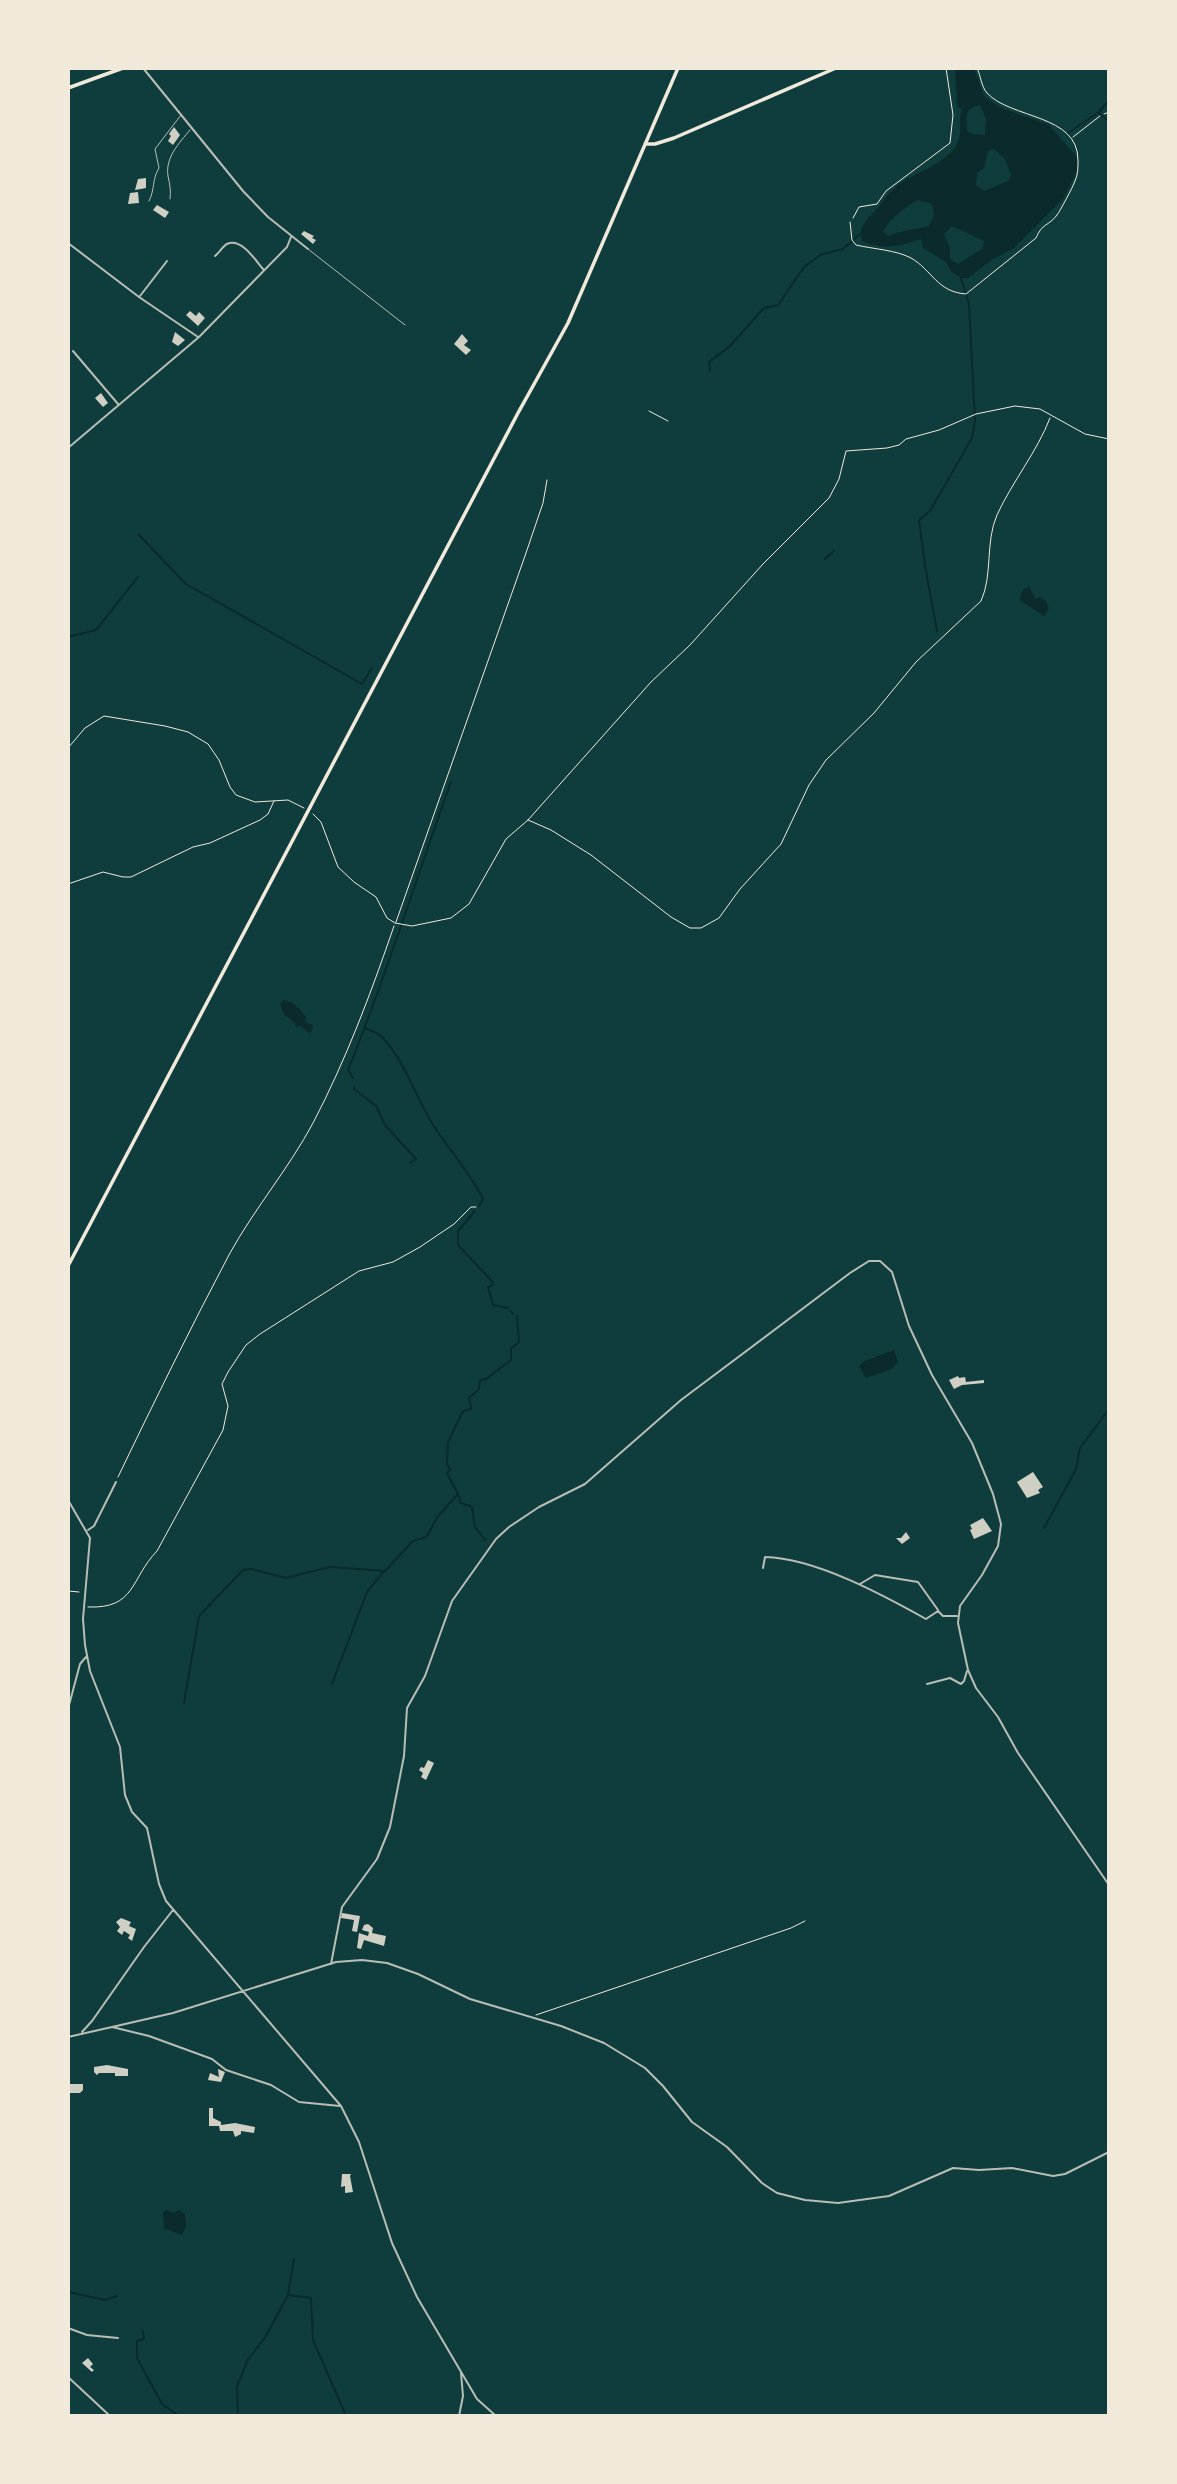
<svg xmlns="http://www.w3.org/2000/svg" width="1177" height="2484" font-family="Georgia,serif">
	<style>
		.water { fill: #0a2a2b; fill-rule: evenodd }
		.lines { fill: none; stroke-linecap: round; stroke-linejoin: round }
		.stream { stroke: #0a2a2b; stroke-width: 2 }
		.building { fill: #cfcfc3 }
		.path { stroke: #f1e9da; stroke-width: 1 }
		.service { stroke: #b8beb3; stroke-width: 1 }
		.minor { stroke: #b8beb3; stroke-width: 2 }
		.primary { stroke: #f1e9da; stroke-width: 3.5 }
	</style>
	<rect width="100%" height="100%" fill="#0f3d3e"/>
	<path class="water" d="M955,68H974L984,96L992,102L1004,109L1049,125L1076,156L1078,169L1063,199L1014,248L993,259L968,278H961L951,271L946,262L923,248L921,239C900,246 883,251 862,241C858,228 865,222 873,213C882,204 888,193 898,185C914,173 935,168 949,154C967,137 956,125 962,109L957,106ZM980,105L986,119L985,135L972,134L967,131C967,115 963,110 980,105ZM994,149L1005,159L1011,175L1008,181L984,191L976,185L977,173L984,168L988,151ZM917,200L932,204L934,214L929,226C915,230 902,230 889,236L883,232C888,220 906,207 917,200ZM952,226L984,241L982,249L958,264L950,259V248L944,234Z
		M1029,586L1035,599L1040,597L1046,601L1049,609L1044,616L1020,600L1022,591Z
		M283,1000C294,1001 299,1009 306,1017L305,1022L313,1025L312,1031L309,1033L300,1026L296,1027L295,1023L284,1014L280,1004Z
		M894,1350L898,1362L892,1369L866,1378L859,1366L865,1361Z
		M167,2210L173,2213L179,2210L185,2214L186,2227L182,2235L164,2228L163,2212Z"/>
	<g class="lines">
		<path class="stream" d="M1099,113L1109,121
			M1068,133L1099,112L1109,100
			M710,371L709,362L730,346L764,308L778,305L804,267L820,255L843,249L860,234
			M138,534L186,584L362,684L372,668
			M825,559L834,551
			M937,631L925,566L919,520L930,511L972,438L975,421L969,304L961,278
			M68,637L96,630L138,577
			M365,1028C370,1030 376,1032 380,1035C403,1056 417,1101 435,1128C451,1152 470,1173 483,1199L479,1206
			M353,1078L348,1070C387,975 416,878 451,782
			M354,1087V1089L376,1106L385,1125L416,1159L410,1163
			M475,1211L458,1231V1245L492,1281L493,1285L488,1287L493,1305L508,1308
			M511,1311L513,1314
			M449,1440L463,1411L471,1409L469,1398L479,1389L480,1380L486,1379L511,1360V1348L519,1342L517,1316
			M458,1494L461,1503L472,1507L475,1527L485,1540
			M1044,1528L1076,1469L1080,1448L1109,1409
			M421,1539L427,1536L438,1516L458,1494L447,1473L450,1469L447,1464L448,1441
			M332,1684L367,1592L384,1571
			M184,1703L199,1616L243,1570L251,1569L286,1578L330,1567L385,1571L413,1541L419,1539
			M68,2292L105,2300L117,2296
			M289,2295L311,2298L313,2340L346,2416
			M143,2331L144,2339L137,2341V2358L162,2404L179,2416
			M238,2416L237,2387L247,2361L266,2336L288,2295L294,2259"/>
	</g>
	<path class="building" d="M174,127L180,135L173,145L168,141L171,136L169,134Z
		M146,178V188L135,190L138,179Z
		M138,192L139,203L128,204L130,193Z
		M157,205L169,212L165,218L153,210Z
		M304,231L314,236L312,238L316,240L313,244L301,234Z
		M190,311L196,316L199,312L205,318L198,326L186,315Z
		M175,332L185,340L178,346L172,342Z
		M462,334L468,341L464,345L471,350L466,355L454,344Z
		M101,393L108,403L103,407L95,398Z
		M958,1376L959,1378L965,1377L966,1382L984,1380V1383L962,1385L954,1389L949,1380Z
		M1033,1472L1043,1487L1038,1490L1040,1493L1027,1498L1017,1482Z
		M983,1518L992,1531L974,1539L970,1530L972,1529L970,1525Z
		M906,1532L910,1538L902,1544L896,1538H901Z
		M428,1760L434,1763L426,1780L421,1777L423,1773L419,1770L421,1767L424,1768Z
		M342,1913L360,1916L357,1932L352,1931L354,1920L341,1918Z
		M121,1918L131,1922L129,1926L136,1929L132,1941L128,1938L130,1935L124,1931L122,1935L117,1931L120,1927L116,1922Z
		M368,1924L373,1928L372,1933L386,1936L384,1946L364,1940L361,1949L357,1948L359,1933L368,1936L369,1932L362,1930L364,1925Z
		M107,2065L128,2069V2076H115V2073H99L97,2075L94,2072V2067Z
		M218,2069L225,2072L221,2082L208,2080L210,2073L219,2077Z
		M68,2084H83V2090L80,2093H68Z
		M209,2108H213V2118L221,2122V2125L235,2123L255,2127L254,2133L241,2131V2134L235,2137L233,2131H220L219,2126H209Z
		M342,2174H351L350,2176L353,2192L345,2193V2186L341,2187Z
		M88,2358L93,2364L90,2367L94,2370L92,2372L82,2363Z"/>
	<g class="lines">
		<path class="path" d="M1104,114L1109,112
			M1073,137L1100,116
			M853,218L859,207L877,204L886,191L950,143L953,115L946,68
			M850,222L852,240L856,245C873,249 896,250 911,258C932,270 937,292 966,294L1036,238C1042,223 1049,226 1057,215C1060,211 1073,187 1075,181C1078,175 1078,167 1078,160C1078,114 1011,119 987,93C981,86 981,76 977,68
			M649,411L668,421
			M68,748L85,728L104,716L165,726L188,732L208,744L219,760L230,787L236,795L255,802L288,800L304,808
			M313,814L321,822L338,867L354,882L376,897L387,918L395,923L412,926L451,918L469,904L506,839L528,820L651,682L690,645L763,564L829,498L839,479L846,451L887,448L899,445L906,439L939,430L976,414L1015,406L1040,409L1085,434L1109,439
			M528,820L551,830L591,855L671,917L690,928H701L719,918L740,889L781,844L809,785L826,760L874,713L916,662L981,601C993,575 985,542 997,515C1012,482 1037,452 1050,418
			M68,884L103,872L123,877H131L193,847L210,843L260,820L268,814L274,801
			M396,922L526,553L543,503L547,480
			M118,1477C154,1402 191,1327 230,1253C255,1208 289,1168 313,1123C346,1060 371,993 394,926
			M68,1591L79,1592
			M88,1607C136,1609 130,1579 157,1551L223,1430L228,1406L222,1384L228,1372L246,1345L260,1334L359,1271L393,1262L420,1247L454,1224L471,1207H476
			M536,2015L791,1928L805,1921"/>
		<path class="service" d="M170,199C171,191 170,185 168,176C165,158 179,143 190,130
			M149,201C155,190 152,179 159,168L155,149L181,115
			M308,249L405,325"/>
		<path class="minor" d="M143,68L243,191L268,217L308,249
			M68,243L139,297L198,337
			M215,256C219,253 223,246 227,244C241,237 256,261 263,269
			M140,296L167,261
			M73,351L118,404
			M68,448L199,337L287,247L291,237
			M68,1500L90,1538L83,1619L85,1645L90,1671L120,1747L125,1795L132,1812L147,1828L159,1884L166,1901L341,2106L359,2142L392,2243L417,2297L477,2399L496,2416
			M88,1530L94,1526L116,1482
			M763,1568L765,1557C815,1558 883,1595 926,1619L938,1611L943,1616H957
			M860,1584L875,1575L918,1582L938,1610
			M927,1684L950,1678L961,1684L964,1681L967,1671
			M68,1709L80,1664L86,1657
			M331,1964L342,1907L377,1859L390,1827L404,1756L407,1708L425,1676L452,1601L496,1539L509,1527L539,1507L585,1484L681,1400L850,1273L869,1261H880L892,1272L909,1326L932,1375L972,1443L993,1494L1001,1524L998,1546L982,1575L960,1606L958,1623L968,1670L976,1688L998,1717L1018,1753L1109,1885
			M112,2027L173,2013L336,1962L362,1960L387,1963L418,1974L470,1999L561,2026L604,2043L645,2068L663,2086L692,2122L727,2147L762,2183L777,2193L805,2200L838,2203L889,2196L953,2168L979,2170L1012,2168L1053,2176L1065,2174L1109,2152
			M82,2032L92,2021L144,1947L173,1910
			M68,2037L112,2027L149,2036L212,2059L226,2070L271,2085L299,2102L340,2106
			M68,2328L87,2335L118,2338
			M68,2377L110,2416
			M459,2416L463,2396L461,2373"/>
		<path class="primary" d="M68,88L123,68
			M645,144H655L674,138L836,68
			M68,1266L518,413L568,323L678,68"/>
	</g>
	<rect width="1177" height="2484" fill="none" stroke="#f1e9da" stroke-width="140"/>
</svg>
